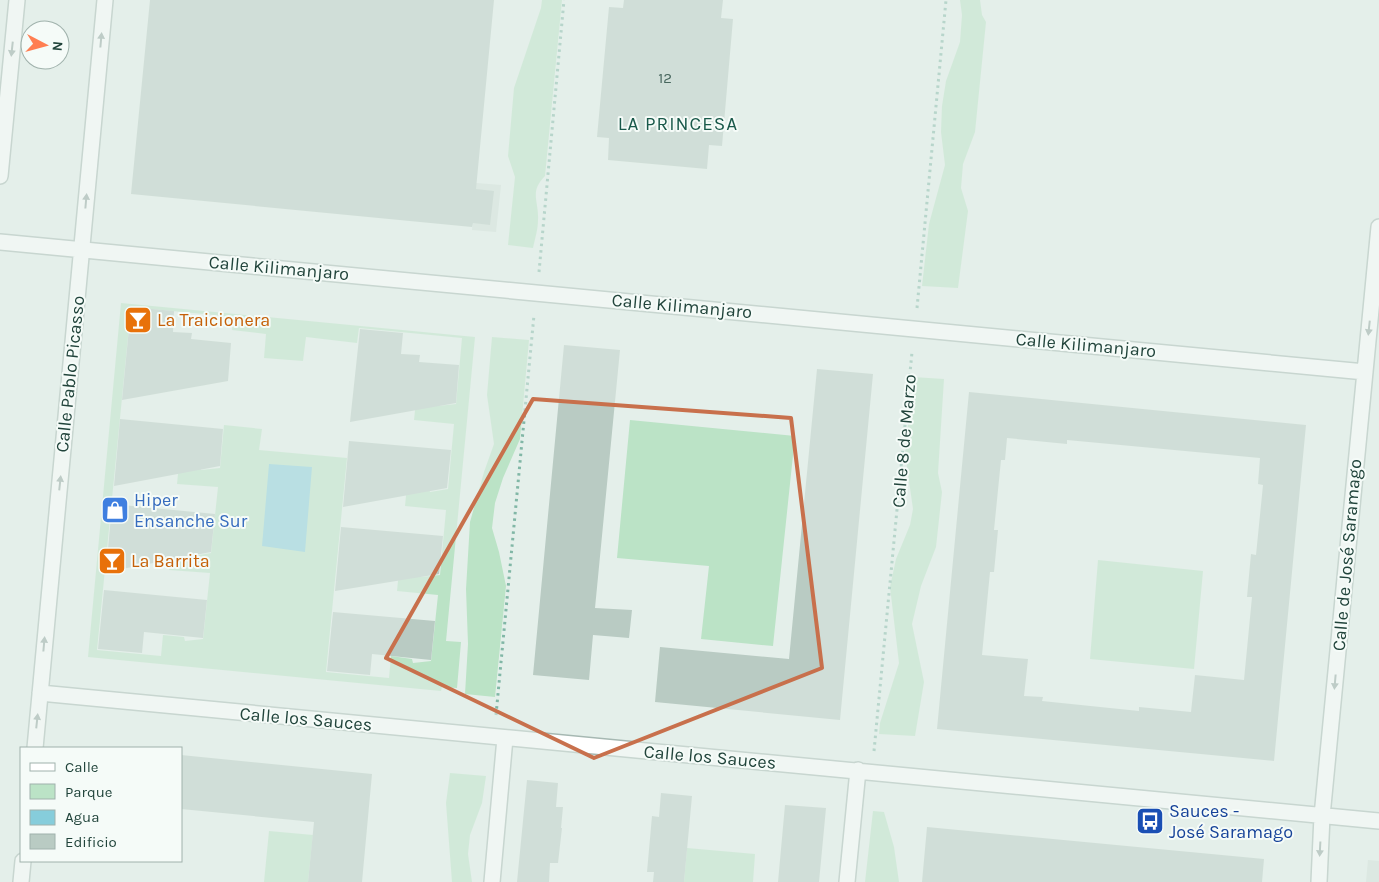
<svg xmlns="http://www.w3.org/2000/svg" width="1379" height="882" font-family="Karla,sans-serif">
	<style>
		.built { fill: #d2e0d9 }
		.green { fill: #bbe3c6; fill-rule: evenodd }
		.water { fill: #86cddb }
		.building { fill: #b9cbc3; fill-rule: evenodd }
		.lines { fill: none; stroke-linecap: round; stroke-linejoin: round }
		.street-casing { stroke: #a6b8b2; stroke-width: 18 }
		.path { stroke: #81b7a6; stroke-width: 3; stroke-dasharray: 2.5 4; stroke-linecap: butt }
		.street { stroke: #fff; stroke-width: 15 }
		.oneway { fill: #90a29d }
		.marked { fill: none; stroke: #c8704c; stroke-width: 4; stroke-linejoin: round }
		.labels { text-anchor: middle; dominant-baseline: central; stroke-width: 4; stroke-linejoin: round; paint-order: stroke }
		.number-label { font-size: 15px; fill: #47665d }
		.street-label { font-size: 18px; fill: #21443b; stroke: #f5fbf8 }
		.food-label { font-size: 18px; fill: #c56008; stroke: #f5fbf8; text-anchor: start }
		.shop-label { font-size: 18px; fill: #366cbe; stroke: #f5fbf8; text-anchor: start }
		.transit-label { font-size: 18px; fill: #164399; stroke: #f5fbf8; text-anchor: start }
		.neighbourhood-label { font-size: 19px; letter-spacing: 1px; fill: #19594a; stroke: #f5fbf8 }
	</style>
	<rect width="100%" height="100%" fill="#e4efea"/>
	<path class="built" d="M476,183L501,185L496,232L472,230Z
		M1368,860L1379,861V882H1366Z"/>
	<path class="green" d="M542,0H562L545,176C529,192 539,201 538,220C538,229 535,239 533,248L508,245L515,177L508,156L514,88L541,8Z
		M960,0H980L982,15L986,22L975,132L963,164L961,188L968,211L958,288L922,286L929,224L945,165L941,132L942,106L946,81L960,42L962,15Z
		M121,303L475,337L446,641L461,642L457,688L442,687L441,691L88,657ZM131,307L234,317L232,330L266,334L264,358L303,361L306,337L357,343L359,328L462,338L456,404L438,406L416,401L414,420L454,424L448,489L430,492L429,488L407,486L405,506L446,510L440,575L421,577L399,571L397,591L438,595L431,661L413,663L412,659L391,656L389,678L326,672L347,458L259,450L262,429L224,425L220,468L201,470L200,466L179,464L177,484L218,487L211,553L193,556V552L171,550L169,570L210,573L203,639L185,641L184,637L163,635L161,656L97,650Z
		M492,337L529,340L520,439L503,478L495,503L492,528L499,552L506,586L495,697L465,694L468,644L466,589L470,522L484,472L494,444L487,395Z
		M913,377L944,379L938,473L942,492L936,547L921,586L912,624L924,682L915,736L879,734L880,723L899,663L890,587L896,559L910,525L913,509L905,453Z
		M630,420L795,436L773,646L701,639L709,566L617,558Z
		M1098,560L1203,571L1194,669L1090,659Z
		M450,773L486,776L482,803L470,835L468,854L472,882H452L446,803Z
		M873,811L884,812L894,847L899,882H865Z
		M269,831L313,835L308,882H264Z
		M687,848L755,854L753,882H684Z"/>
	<path class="water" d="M269,464L312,467L305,552L262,546Z"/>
	<path class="building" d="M150,0H494L476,189L494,191L490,225L473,223L472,227L131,194Z
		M624,0H723L721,18L733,19L722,146L709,145L707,169L608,160L609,138L597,137L609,7L623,8Z
		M131,307L174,311L173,332L192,333L191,339L231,343L228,381L122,400Z
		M360,329L403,333L401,354L420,355L419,362L459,365L456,403L350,422Z
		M564,345L620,350L595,608L632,610L629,638L593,635L589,680L533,675Z
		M817,369L873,374L840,720L655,702L660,647L789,659Z
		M969,392L1306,425L1274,761L937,729ZM1007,438L1067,444V440L1260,458L1258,484L1263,485L1256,555L1251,554L1247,597H1252L1244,680L1195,675L1191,712L1139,707V711L1042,701L1043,697L1024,696L1028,659L982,655L990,572H994L998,530H994L1001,460H1005Z
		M120,419L223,429L220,466L114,486Z
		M349,441L451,450L447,488L343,507Z
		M112,504L215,514L211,552L106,572Z
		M341,527L443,536L439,574L335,591Z
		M104,590L207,600L203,638L144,632L142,653L98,649Z
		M333,612L435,621L431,660L372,654L370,675L327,671Z
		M181,755L372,774L362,882H308L314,822L181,809Z
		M527,780L558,783L556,807H563L561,828H562L558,863H550L549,882H517Z
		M661,793L692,796L684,882H653L654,872H647L652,816L659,817Z
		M785,805L826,808L819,882H778Z
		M927,827L1264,859L1262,882H922Z"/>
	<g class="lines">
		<g class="street-casing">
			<path id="street" d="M0,176L17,0
				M0,242L1365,372
				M40,693L1379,821
				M35,748L105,0
				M21,882L23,861
				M492,882L505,738
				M847,882L858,770
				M1319,882L1322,816L1379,227"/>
		</g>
		<path class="path" d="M539,272L564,0
			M917,308L946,0
			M496,715L534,315
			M874,751L912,352"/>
		<use href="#street" class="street"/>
	</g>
	<defs><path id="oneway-solid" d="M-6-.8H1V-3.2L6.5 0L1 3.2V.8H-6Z" transform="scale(1.25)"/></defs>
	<g class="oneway">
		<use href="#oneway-solid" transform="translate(101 40) rotate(-85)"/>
		<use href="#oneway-solid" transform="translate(12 49) rotate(96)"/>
		<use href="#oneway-solid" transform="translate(86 201) rotate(-85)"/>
		<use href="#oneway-solid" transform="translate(1369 328) rotate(96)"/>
		<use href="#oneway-solid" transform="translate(60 483) rotate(-84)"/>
		<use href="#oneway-solid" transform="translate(44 644) rotate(-85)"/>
		<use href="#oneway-solid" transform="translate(1335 682) rotate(95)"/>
		<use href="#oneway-solid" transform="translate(37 721) rotate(-84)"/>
		<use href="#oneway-solid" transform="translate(1320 849) rotate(93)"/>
	</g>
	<path d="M0 0H1379V882H0ZM533,399L791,418L822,668L594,758L386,658Z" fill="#e4efea" fill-opacity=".55" fill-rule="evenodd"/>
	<path class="marked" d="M533,399L791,418L822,668L594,758L386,658Z"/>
	<defs>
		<g id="bar-square" transform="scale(1.4375)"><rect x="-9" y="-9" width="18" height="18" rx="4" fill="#e8710a" stroke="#f5fbf8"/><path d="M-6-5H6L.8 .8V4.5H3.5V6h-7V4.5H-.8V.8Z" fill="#fff"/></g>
		<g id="shop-square" transform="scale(1.4375)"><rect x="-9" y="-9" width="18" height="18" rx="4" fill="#3f7fe0" stroke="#f5fbf8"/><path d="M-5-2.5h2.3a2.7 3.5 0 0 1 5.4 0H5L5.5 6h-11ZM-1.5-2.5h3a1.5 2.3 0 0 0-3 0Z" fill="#fff"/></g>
		<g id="bus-square" transform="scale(1.4375)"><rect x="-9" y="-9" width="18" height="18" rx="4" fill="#1a4fb4" stroke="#f5fbf8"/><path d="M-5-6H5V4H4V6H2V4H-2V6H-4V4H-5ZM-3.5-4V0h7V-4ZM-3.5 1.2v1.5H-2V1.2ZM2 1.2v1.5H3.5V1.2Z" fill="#fff"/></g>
	</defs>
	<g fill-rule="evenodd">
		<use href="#bar-square" x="138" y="320"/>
		<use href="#shop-square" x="115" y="510"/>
		<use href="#bar-square" x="112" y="561"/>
		<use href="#bus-square" x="1150" y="821"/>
	</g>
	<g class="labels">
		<g class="number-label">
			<text x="665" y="78">12</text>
		</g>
		<g class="street-label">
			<text transform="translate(279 268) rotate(5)">Calle Kilimanjaro</text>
			<text transform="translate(682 306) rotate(5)">Calle Kilimanjaro</text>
			<text transform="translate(1086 345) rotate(5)">Calle Kilimanjaro</text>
			<text transform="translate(70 374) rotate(-84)">Calle Pablo Picasso</text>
			<text transform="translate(904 441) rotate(-85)">Calle 8 de Marzo</text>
			<text transform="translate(1347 555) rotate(-85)">Calle de José Saramago</text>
			<text transform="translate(306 719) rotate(5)">Calle los Sauces</text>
			<text transform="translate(710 757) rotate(5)">Calle los Sauces</text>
		</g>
		<g class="food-label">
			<text x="157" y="320">La Traicionera</text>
			<text x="131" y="561">La Barrita</text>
		</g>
		<g class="shop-label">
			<text x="134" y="500">Hiper<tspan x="134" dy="21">Ensanche Sur</tspan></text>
		</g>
		<g class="transit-label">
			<text x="1169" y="811">Sauces -<tspan x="1169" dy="21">José Saramago</tspan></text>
		</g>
		<g class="neighbourhood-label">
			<text x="678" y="124">LA PRINCESA</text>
		</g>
	</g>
	<rect x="20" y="747" width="162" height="115" fill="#f5fbf8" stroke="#a0b2ac"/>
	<rect x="30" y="763" width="25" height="8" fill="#ffffff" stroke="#a0b2ac"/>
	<text x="65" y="772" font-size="15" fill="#21443b">Calle</text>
	<rect x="30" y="784" width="25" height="15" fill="#bbe3c6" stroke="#a0b2ac"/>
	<text x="65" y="797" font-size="15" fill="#21443b">Parque</text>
	<rect x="30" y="810" width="25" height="15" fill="#86cddb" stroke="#a0b2ac"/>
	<text x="65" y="822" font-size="15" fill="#21443b">Agua</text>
	<rect x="30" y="834" width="25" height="15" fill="#b9cbc3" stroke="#a0b2ac"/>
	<text x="65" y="847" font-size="15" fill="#21443b">Edificio</text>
	<g transform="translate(45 45) rotate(96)"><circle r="24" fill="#f5fbf8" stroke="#a0b2ac"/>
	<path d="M0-4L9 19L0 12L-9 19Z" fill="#ff7e52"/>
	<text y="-8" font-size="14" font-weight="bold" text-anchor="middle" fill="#21443b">N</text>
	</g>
</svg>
